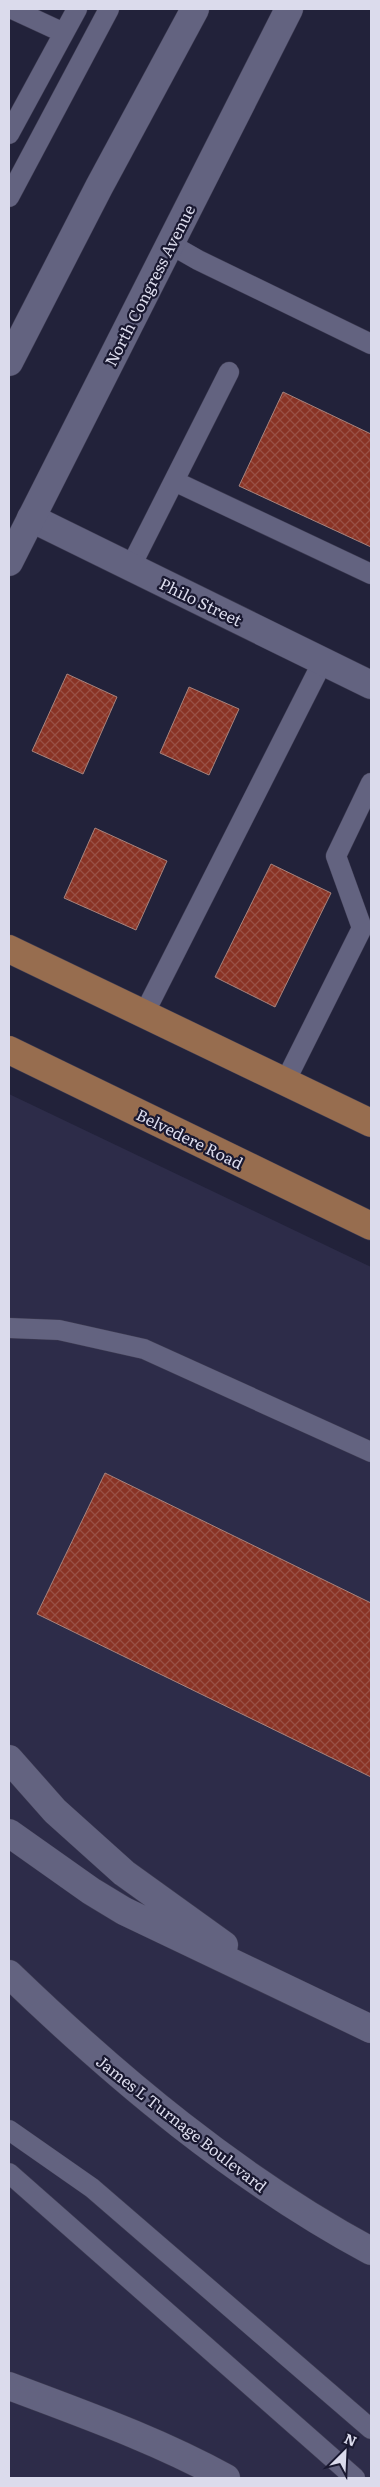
<svg xmlns="http://www.w3.org/2000/svg" width="380" height="2487" font-family="Literata,serif">
	<style>
		.built { fill: #2d2c49 }
		.building { fill: url(#building-cross-hatch); stroke: #a7837c }
		.lines { fill: none; stroke-linecap: round; stroke-linejoin: round }
		.lane-casing { stroke: #3e3c52; stroke-width: 21 }
		.street-casing { stroke: #3e3c52; stroke-width: 29 }
		.secondary-casing { stroke: #3e3c52; stroke-width: 29 }
		.primary-casing { stroke: #3e3c52; stroke-width: 29 }
		.lane { stroke: #636380; stroke-width: 20 }
		.street { stroke: #636380; stroke-width: 28 }
		.secondary { stroke: #636380; stroke-width: 28 }
		.primary { stroke: #976d4f; stroke-width: 28 }
		.labels { text-anchor: middle; dominant-baseline: central; stroke-width: 4.5; stroke-linejoin: round; paint-order: stroke }
		.street-label { font-size: 16px; fill: #dbdbec; stroke: #191830 }
	</style>
	<defs>
		<pattern id="building-cross-hatch" width="8" height="8" patternUnits="userSpaceOnUse" patternTransform="scale(1.25)"><rect width="8" height="8" fill="#893325"/><path d="M0 0l8 8M0 8l8-8" fill="none" stroke="#995045"/></pattern>
	</defs>
	<rect width="100%" height="100%" fill="#22223a"/>
	<path class="built" d="M9,1094L371,1267V2478H9Z"/>
	<path class="building" d="M283,392L371,434V547L239,486Z
		M67,674L117,697L83,774L32,751Z
		M189,687L239,709L209,775L160,753Z
		M95,828L167,861L136,930L64,898Z
		M271,864L331,893L275,1007L215,977Z
		M105,1473L371,1603V1777L37,1614Z"/>
	<g class="lines">
		<g class="lane-casing">
			<path id="lane" d="M12,9L64,33
				M9,134L77,9
				M9,197L109,9
				M170,244L198,260L371,344
				M174,481L371,574
				M131,566L229,372
				M144,1014L323,661
				M285,1082L362,928L336,856L371,783
				M9,1328L59,1330L144,1349L371,1452
				M9,2130L92,2188L371,2429
				M9,2173L355,2478"/>
		</g>
		<g class="street-casing">
			<path id="street" d="M31,518L371,685"/>
		</g>
		<g class="secondary-casing">
			<path id="secondary" d="M9,362L99,187L195,9
				M9,562L289,9
				M9,1759L55,1811L124,1873L224,1945
				M9,1833L91,1891L124,1911L371,2029
				M9,1974C119,2080 236,2178 371,2251
				M9,2386C83,2414 157,2440 226,2478"/>
		</g>
		<g class="primary-casing">
			<path id="primary" d="M9,949L371,1123
				M9,1050L371,1226"/>
		</g>
		<use href="#lane" class="lane"/>
		<use href="#street" class="street"/>
		<use href="#secondary" class="secondary"/>
		<use href="#primary" class="primary"/>
	</g>
	<g class="labels">
		<g class="street-label">
			<text transform="translate(149 285) rotate(-63)">North Congress Avenue</text>
			<text transform="translate(201 601) rotate(26)">Philo Street</text>
			<text transform="translate(190 1138) rotate(26)">Belvedere Road</text>
			<text transform="translate(182 2123) rotate(38)">James L Turnage Boulevard</text>
		</g>
	</g>
	<rect width="380" height="2487" fill="none" stroke="#dbdbec" stroke-width="20"/>
	<g transform="translate(345 2452) rotate(24)" stroke="#191830" stroke-width="4" paint-order="stroke">
	<path d="M0-4L9 19L0 12L-9 19Z" fill="#dbdbec"/>
	<text y="-8" font-size="14" font-weight="bold" text-anchor="middle" fill="#dbdbec">N</text>
	</g>
</svg>
